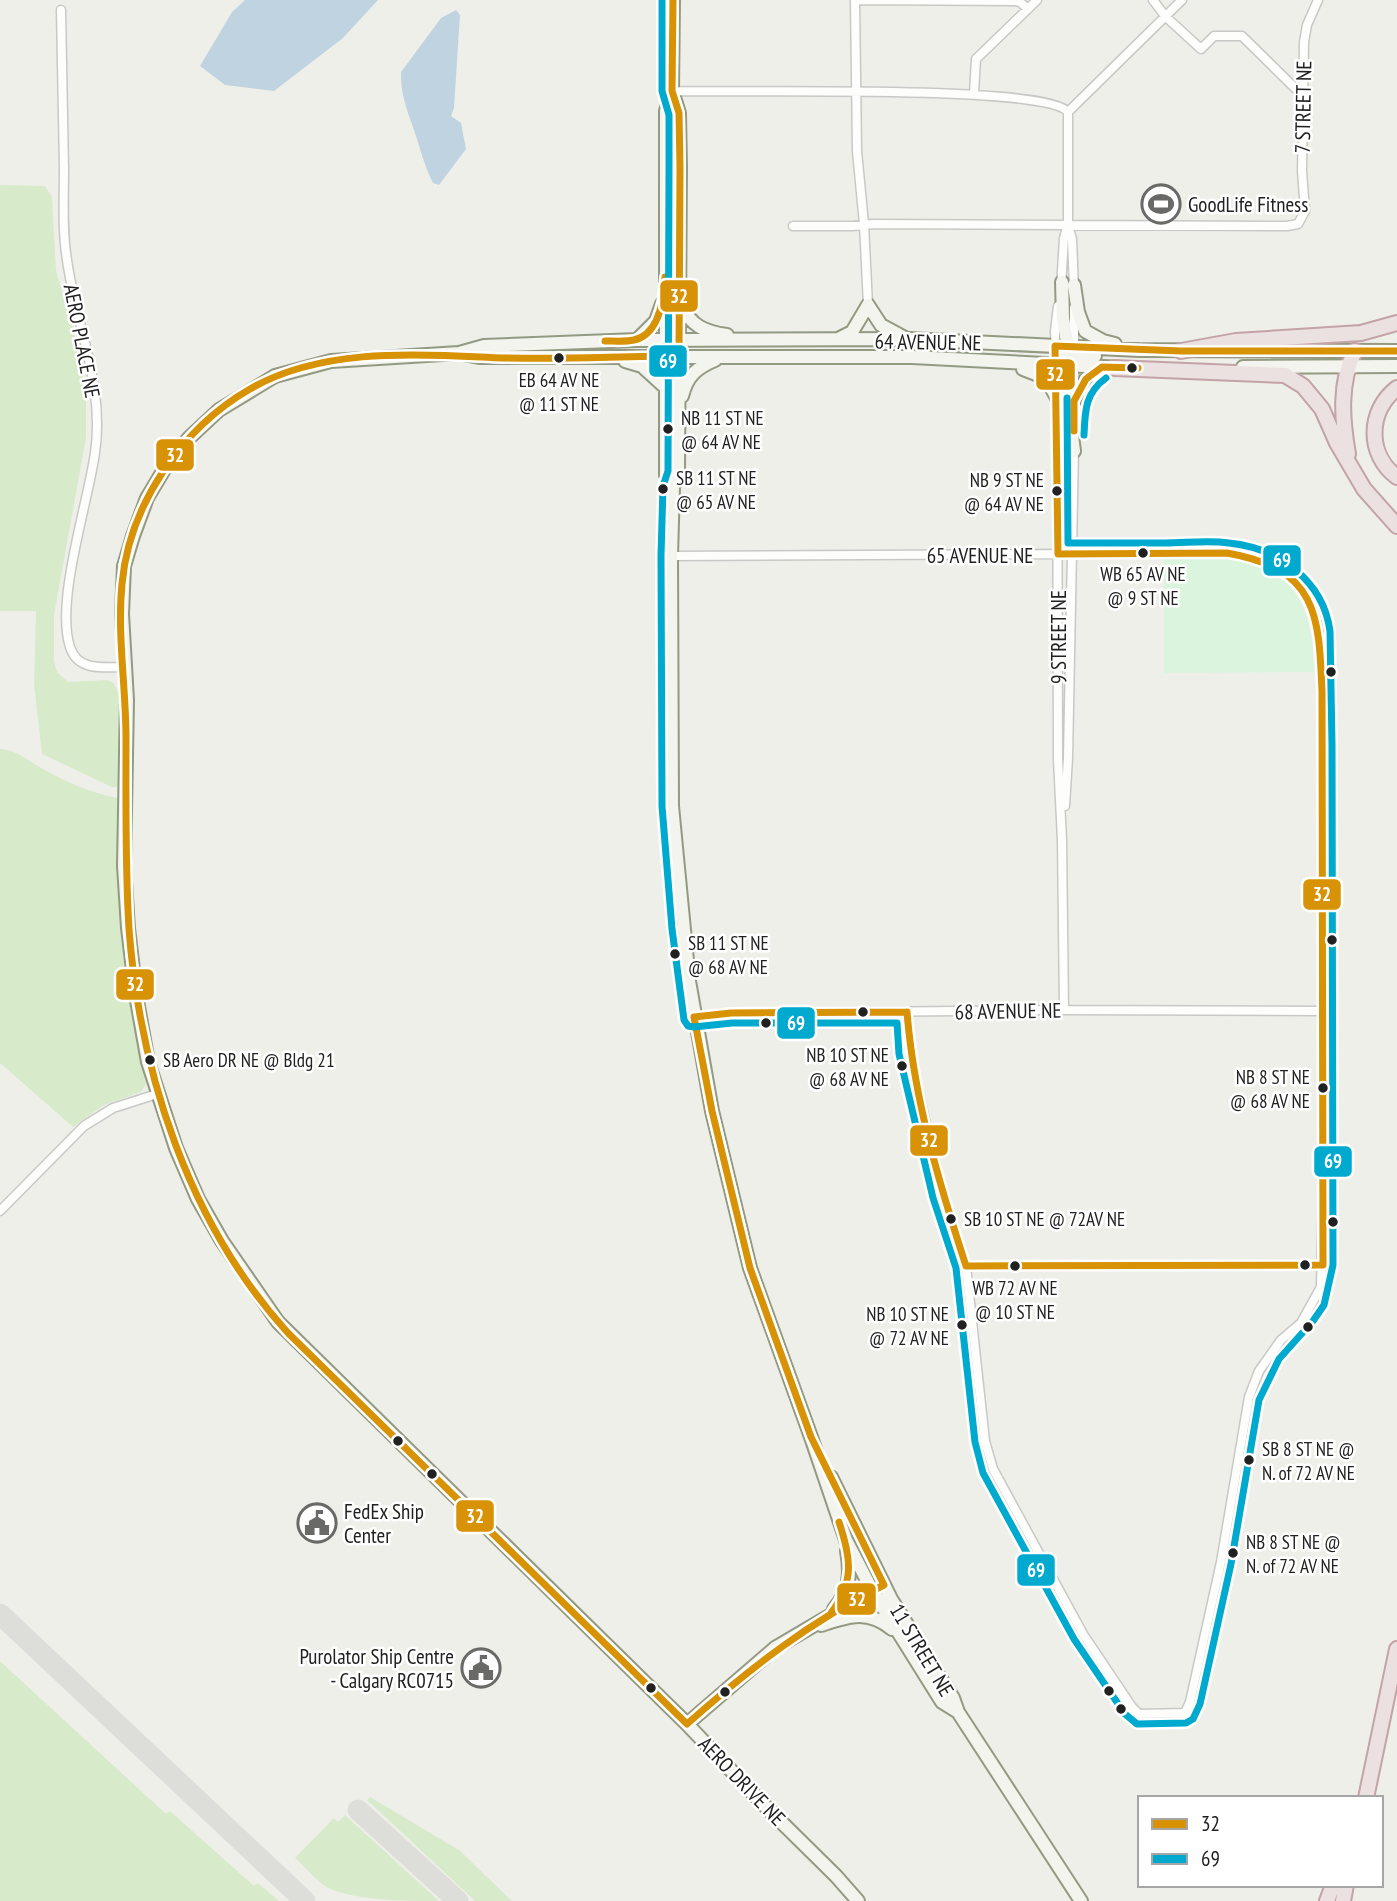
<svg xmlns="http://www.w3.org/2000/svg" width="1397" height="1901" font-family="'PT Sans Narrow',sans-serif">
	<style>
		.grass { fill: #d7ebcb }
		.park { fill: #daf4de }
		.water { fill: #bfd4e0 }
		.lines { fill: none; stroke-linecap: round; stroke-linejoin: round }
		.taxiway { stroke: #ddddda; stroke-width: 21 }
		.street-casing { stroke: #c8c8c6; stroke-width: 11 }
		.secondary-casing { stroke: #939a82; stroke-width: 16 }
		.highway-casing { stroke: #c3a3a6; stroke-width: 18 }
		.street { stroke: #fdfdfc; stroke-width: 8 }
		.secondary { stroke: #f2f4ed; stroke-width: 12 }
		.highway { stroke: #ebe1e1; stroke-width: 14 }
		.bus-1-casing { stroke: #fff; stroke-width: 12 }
		.bus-2-casing { stroke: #fff; stroke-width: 12 }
		.bus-1 { stroke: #d79205; stroke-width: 7 }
		.bus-2 { stroke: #00a9ce; stroke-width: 7 }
		.bus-dot { fill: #212121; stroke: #fff; stroke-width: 2.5 }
		.labels { text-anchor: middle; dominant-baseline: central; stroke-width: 5; stroke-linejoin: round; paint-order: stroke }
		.bus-label { font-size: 19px; fill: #212121; stroke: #fff; text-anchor: start }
		.street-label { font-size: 21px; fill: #212121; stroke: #fff }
		.poi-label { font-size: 21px; fill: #212121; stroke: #fff; text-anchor: start }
		.line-badge { stroke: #fff; stroke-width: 2.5 }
		.badge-label { font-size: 19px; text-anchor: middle; font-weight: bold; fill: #fff }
	</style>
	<rect width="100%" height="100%" fill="#efefea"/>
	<path class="grass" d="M0,185L45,186L52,197L56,270L78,348L86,397V438L54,615V661L57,672L68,682L107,680C112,682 113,682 116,687C124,700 120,769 119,787H112L42,754L34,685L36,611H0Z
		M0,749C19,750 29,762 45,770C68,783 92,793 118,798V845L126,962L134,1021L146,1084L141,1092L104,1105L73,1127L0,1063Z
		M0,1661L166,1814L170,1811L254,1886L258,1883L279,1901H0Z
		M370,1797L459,1850L512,1901H475L367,1800Z
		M345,1815L439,1901C405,1901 358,1901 328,1888C316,1881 305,1867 295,1858L334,1818L338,1822Z"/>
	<path class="park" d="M1164,559C1187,559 1212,557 1235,560C1299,567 1313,616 1314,672L1164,673Z"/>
	<path class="water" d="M245,0H378L343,38L274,91L225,85L200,66L232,12Z
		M456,10L460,15L454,108L451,116L461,123L466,149L439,185L433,183C425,167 421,152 416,136C409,114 400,96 401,72L441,18Z"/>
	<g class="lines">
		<path class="taxiway" d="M0,1614L305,1901
			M358,1810L458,1901"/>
		<g class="street-casing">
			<path id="street" d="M855,0L857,151L864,224L868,305
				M855,0L1015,1L1020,2L1028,9
				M1153,0L1165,16L1201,49L1214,36H1242L1303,96
				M61,10C62,63 63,116 64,169C64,199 62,230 67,260C76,325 105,386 95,453C88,503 55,602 70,647C78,672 104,667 125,667
				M672,91C726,93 1048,84 1068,112
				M974,93L976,59L1037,0
				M1068,112L1182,0
				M1068,225L1072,239L1074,288
				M793,226H853L873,224L1287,226L1298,224L1305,211L1302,171L1304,42L1307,25L1318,0
				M1061,287L1064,238L1068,224V112
				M1058,306L1055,331L1057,375L1058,759L1062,840L1064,1010
				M1074,397V308
				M671,556L1227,553C1266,558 1308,578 1317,621C1322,644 1321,669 1322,692L1323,1195L1321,1287L1301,1323L1281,1340L1259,1371L1249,1397L1221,1562L1190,1702L1185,1713L1139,1714L1132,1707L1083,1634L993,1469L985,1441L966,1266L943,1196L909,1052L907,1012
				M1065,806L1068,758L1074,448
				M694,1017L731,1013L1064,1010L1322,1011
				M0,1211L84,1126L113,1108L157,1094
				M966,1266L1323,1265"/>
		</g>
		<g class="secondary-casing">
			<path id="secondary" d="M673,0L672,91L679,113L680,167L678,473L673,487L671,556L672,806L689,981L712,1111L750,1268L811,1437L846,1540L872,1590L942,1702L958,1712
				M672,91L666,111V475L673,487
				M1062,282L1063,318L1069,355
				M1074,285L1078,312L1085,331L1103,341L1115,344
				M681,305C691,326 705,332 727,335
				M868,305L881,325L905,338
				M840,338L852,332L868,305
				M637,340L656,321L662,304
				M463,354L479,357H912L1123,368
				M1062,358L1074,451
				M625,361L642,366L665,387
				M1056,365C1066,354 1080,356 1095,356
				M1243,367L1397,366
				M1023,369L1046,378L1057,398
				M682,396C687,376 696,368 715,360
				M1074,401L1086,379L1102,367
				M831,1477L891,1599L953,1698L958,1712L1081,1901
				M834,1609C850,1591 851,1573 847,1551
				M821,1625C849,1616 867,1609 892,1629
				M687,1724L775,1648L877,1588
				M858,1901L836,1876L761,1802L687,1724L278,1322L222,1241L198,1199L176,1148L148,1062L136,995L128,928L124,866L127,700L122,614L124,566L133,536L147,498L168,463L190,437L219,410L275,376L331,361L459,353L484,346L637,340L909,339L1139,350L1397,351"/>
		</g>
		<g class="highway-casing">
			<path id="highway" d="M1181,351L1236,341L1361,333L1397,323
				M1114,368L1285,375L1303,386L1322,409L1337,443L1364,489L1397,526
				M1397,388C1367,411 1367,455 1397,477
				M1348,454C1342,420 1339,382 1355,351
				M1366,1798L1397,1649
				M1327,1901L1333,1885
				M1343,1901L1346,1885"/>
		</g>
		<use href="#street" class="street"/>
		<use href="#secondary" class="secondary"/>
		<use href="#highway" class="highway"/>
		<g class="bus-1-casing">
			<path id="bus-1" d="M673,0L672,91L679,113L680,167L679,356C614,356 545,361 481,357C406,353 317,350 250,389C182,428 129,505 122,584C117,635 126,687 126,738C126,802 125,866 129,929C140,1074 189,1224 288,1333L687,1724
				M605,341C614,341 625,342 634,340C660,334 664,299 665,277
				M1074,431V401L1086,379L1102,367L1138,368
				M907,1012C914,1100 939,1183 966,1266
				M694,1017L731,1013L907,1012
				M1323,1265L1322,692C1319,613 1317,569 1227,553L1058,554L1055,346L1181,351H1397
				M966,1266L1323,1265
				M831,1613C855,1581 851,1558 839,1522
				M687,1724C748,1670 810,1621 884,1585L811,1437L750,1268L712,1111L694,1017"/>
		</g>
		<g class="bus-2-casing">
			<path id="bus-2" d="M662,0V91L669,115V167L668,471L663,486L661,556L662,806L672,929L684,1020L688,1026L694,1027L732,1023H897L899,1054L933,1198L956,1268L975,1442L983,1473L1074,1639L1125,1714L1137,1724L1186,1723L1193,1719L1200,1704L1231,1564L1259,1400L1279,1359L1313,1321L1324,1305L1333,1265L1332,744L1330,631C1323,580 1278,548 1229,543C1208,540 1186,543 1165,543C1133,543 1101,543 1068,543L1067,398
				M1084,435C1085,411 1085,393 1106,378"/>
		</g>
		<use href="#bus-1" class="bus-1"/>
		<use href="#bus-2" class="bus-2"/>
	</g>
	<defs>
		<g id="stadium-ring" transform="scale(2.0125)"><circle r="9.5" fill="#fff" stroke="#696967" stroke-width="1.5"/><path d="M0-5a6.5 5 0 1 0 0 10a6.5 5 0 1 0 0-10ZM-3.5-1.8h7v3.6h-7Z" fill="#696967"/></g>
		<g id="civic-ring" transform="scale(2.0125)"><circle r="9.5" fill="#fff" stroke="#696967" stroke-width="1.5"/><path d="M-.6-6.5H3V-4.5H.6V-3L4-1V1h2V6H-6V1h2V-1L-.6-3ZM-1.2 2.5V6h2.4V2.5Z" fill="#696967"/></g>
	</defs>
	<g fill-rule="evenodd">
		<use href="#stadium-ring" x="1161" y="204"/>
		<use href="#civic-ring" x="317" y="1523"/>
		<use href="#civic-ring" x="481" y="1668"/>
	</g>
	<g class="bus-dot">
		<circle cx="559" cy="358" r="6"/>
		<circle cx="1132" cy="368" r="6"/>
		<circle cx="668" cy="429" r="6"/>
		<circle cx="663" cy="489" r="6"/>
		<circle cx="1057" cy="491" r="6"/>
		<circle cx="1143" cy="553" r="6"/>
		<circle cx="1331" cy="672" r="6"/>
		<circle cx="1332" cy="940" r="6"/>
		<circle cx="675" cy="954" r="6"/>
		<circle cx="863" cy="1012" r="6"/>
		<circle cx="766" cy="1023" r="6"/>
		<circle cx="150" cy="1060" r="6"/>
		<circle cx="902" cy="1066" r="6"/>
		<circle cx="1323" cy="1088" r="6"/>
		<circle cx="951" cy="1219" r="6"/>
		<circle cx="1333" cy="1222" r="6"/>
		<circle cx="1305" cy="1265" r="6"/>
		<circle cx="1015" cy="1266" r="6"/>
		<circle cx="962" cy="1325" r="6"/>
		<circle cx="1308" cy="1327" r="6"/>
		<circle cx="398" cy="1441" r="6"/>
		<circle cx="1249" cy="1460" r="6"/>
		<circle cx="432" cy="1474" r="6"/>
		<circle cx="1233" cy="1553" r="6"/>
		<circle cx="651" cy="1688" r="6"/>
		<circle cx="1109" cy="1691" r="6"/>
		<circle cx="725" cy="1692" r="6"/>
		<circle cx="1121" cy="1709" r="6"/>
	</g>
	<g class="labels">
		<g class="bus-label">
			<text x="559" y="380" text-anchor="middle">EB 64 AV NE<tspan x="559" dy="24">@ 11 ST NE</tspan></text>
			<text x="681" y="418">NB 11 ST NE<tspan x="681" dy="24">@ 64 AV NE</tspan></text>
			<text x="676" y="478">SB 11 ST NE<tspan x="676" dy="24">@ 65 AV NE</tspan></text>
			<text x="1044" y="480" text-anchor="end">NB 9 ST NE<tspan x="1044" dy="24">@ 64 AV NE</tspan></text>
			<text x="1143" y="574" text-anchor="middle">WB 65 AV NE<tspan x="1143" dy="24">@ 9 ST NE</tspan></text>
			<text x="688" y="943">SB 11 ST NE<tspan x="688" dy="24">@ 68 AV NE</tspan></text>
			<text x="889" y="1055" text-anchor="end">NB 10 ST NE<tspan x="889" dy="24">@ 68 AV NE</tspan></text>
			<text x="163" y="1060">SB Aero DR NE @ Bldg 21</text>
			<text x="1310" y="1077" text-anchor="end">NB 8 ST NE<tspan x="1310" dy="24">@ 68 AV NE</tspan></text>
			<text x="964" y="1219">SB 10 ST NE @ 72AV NE</text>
			<text x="1015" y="1288" text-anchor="middle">WB 72 AV NE<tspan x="1015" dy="24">@ 10 ST NE</tspan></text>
			<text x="949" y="1314" text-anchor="end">NB 10 ST NE<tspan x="949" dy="24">@ 72 AV NE</tspan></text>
			<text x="1262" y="1449">SB 8 ST NE @<tspan x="1262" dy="24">N. of 72 AV NE</tspan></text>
			<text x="1246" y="1542">NB 8 ST NE @<tspan x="1246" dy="24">N. of 72 AV NE</tspan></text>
		</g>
		<g class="street-label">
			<text transform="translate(1303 107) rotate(-89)">7 STREET NE</text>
			<text transform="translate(82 341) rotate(79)">AERO PLACE NE</text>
			<text transform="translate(928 342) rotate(1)">64 AVENUE NE</text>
			<text x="980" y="555">65 AVENUE NE</text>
			<text transform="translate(1058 637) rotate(-90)">9 STREET NE</text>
			<text transform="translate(1008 1011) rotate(-1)">68 AVENUE NE</text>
			<text transform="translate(922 1650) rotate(59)">11 STREET NE</text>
			<text transform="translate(742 1781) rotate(46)">AERO DRIVE NE</text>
		</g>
		<g class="poi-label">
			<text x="1188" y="204">GoodLife Fitness</text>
			<text x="344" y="1511">FedEx Ship<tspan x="344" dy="24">Center</tspan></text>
			<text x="454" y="1656" text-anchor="end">Purolator Ship Centre<tspan x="454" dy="24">- Calgary RC0715</tspan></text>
		</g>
	</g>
	<g class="line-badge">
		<rect x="659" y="279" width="40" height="34" rx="7" fill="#d79205"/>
		<rect x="648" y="344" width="40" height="34" rx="7" fill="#00a9ce"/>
		<rect x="1035" y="358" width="41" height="33" rx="7" fill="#d79205"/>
		<rect x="155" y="438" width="40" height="34" rx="7" fill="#d79205"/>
		<rect x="1262" y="544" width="40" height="33" rx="7" fill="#00a9ce"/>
		<rect x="1302" y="878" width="40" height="33" rx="7" fill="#d79205"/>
		<rect x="115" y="968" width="40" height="33" rx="7" fill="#d79205"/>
		<rect x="776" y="1006" width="40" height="34" rx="7" fill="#00a9ce"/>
		<rect x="909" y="1124" width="40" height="33" rx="7" fill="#d79205"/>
		<rect x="1313" y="1145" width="40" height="33" rx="7" fill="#00a9ce"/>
		<rect x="455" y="1499" width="40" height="34" rx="7" fill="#d79205"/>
		<rect x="1016" y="1553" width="40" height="34" rx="7" fill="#00a9ce"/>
		<rect x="836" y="1582" width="41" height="34" rx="7" fill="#d79205"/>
	</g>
	<g class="badge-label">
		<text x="679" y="303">32</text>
		<text x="668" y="368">69</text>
		<text x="1055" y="381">32</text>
		<text x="175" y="462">32</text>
		<text x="1282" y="567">69</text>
		<text x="1322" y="901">32</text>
		<text x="135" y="991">32</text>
		<text x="796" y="1030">69</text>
		<text x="929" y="1147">32</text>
		<text x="1333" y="1168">69</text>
		<text x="475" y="1523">32</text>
		<text x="1036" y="1577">69</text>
		<text x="857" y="1606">32</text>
	</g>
	<rect x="1138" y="1796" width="245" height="91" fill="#ffffff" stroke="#a6a6a6" stroke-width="2"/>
	<rect x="1152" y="1819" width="35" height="10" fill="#d79205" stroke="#a6a6a6" stroke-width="2"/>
	<text x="1201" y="1831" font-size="21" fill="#212121">32</text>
	<rect x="1152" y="1854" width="35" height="10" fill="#00a9ce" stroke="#a6a6a6" stroke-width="2"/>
	<text x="1201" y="1866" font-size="21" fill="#212121">69</text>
</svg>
